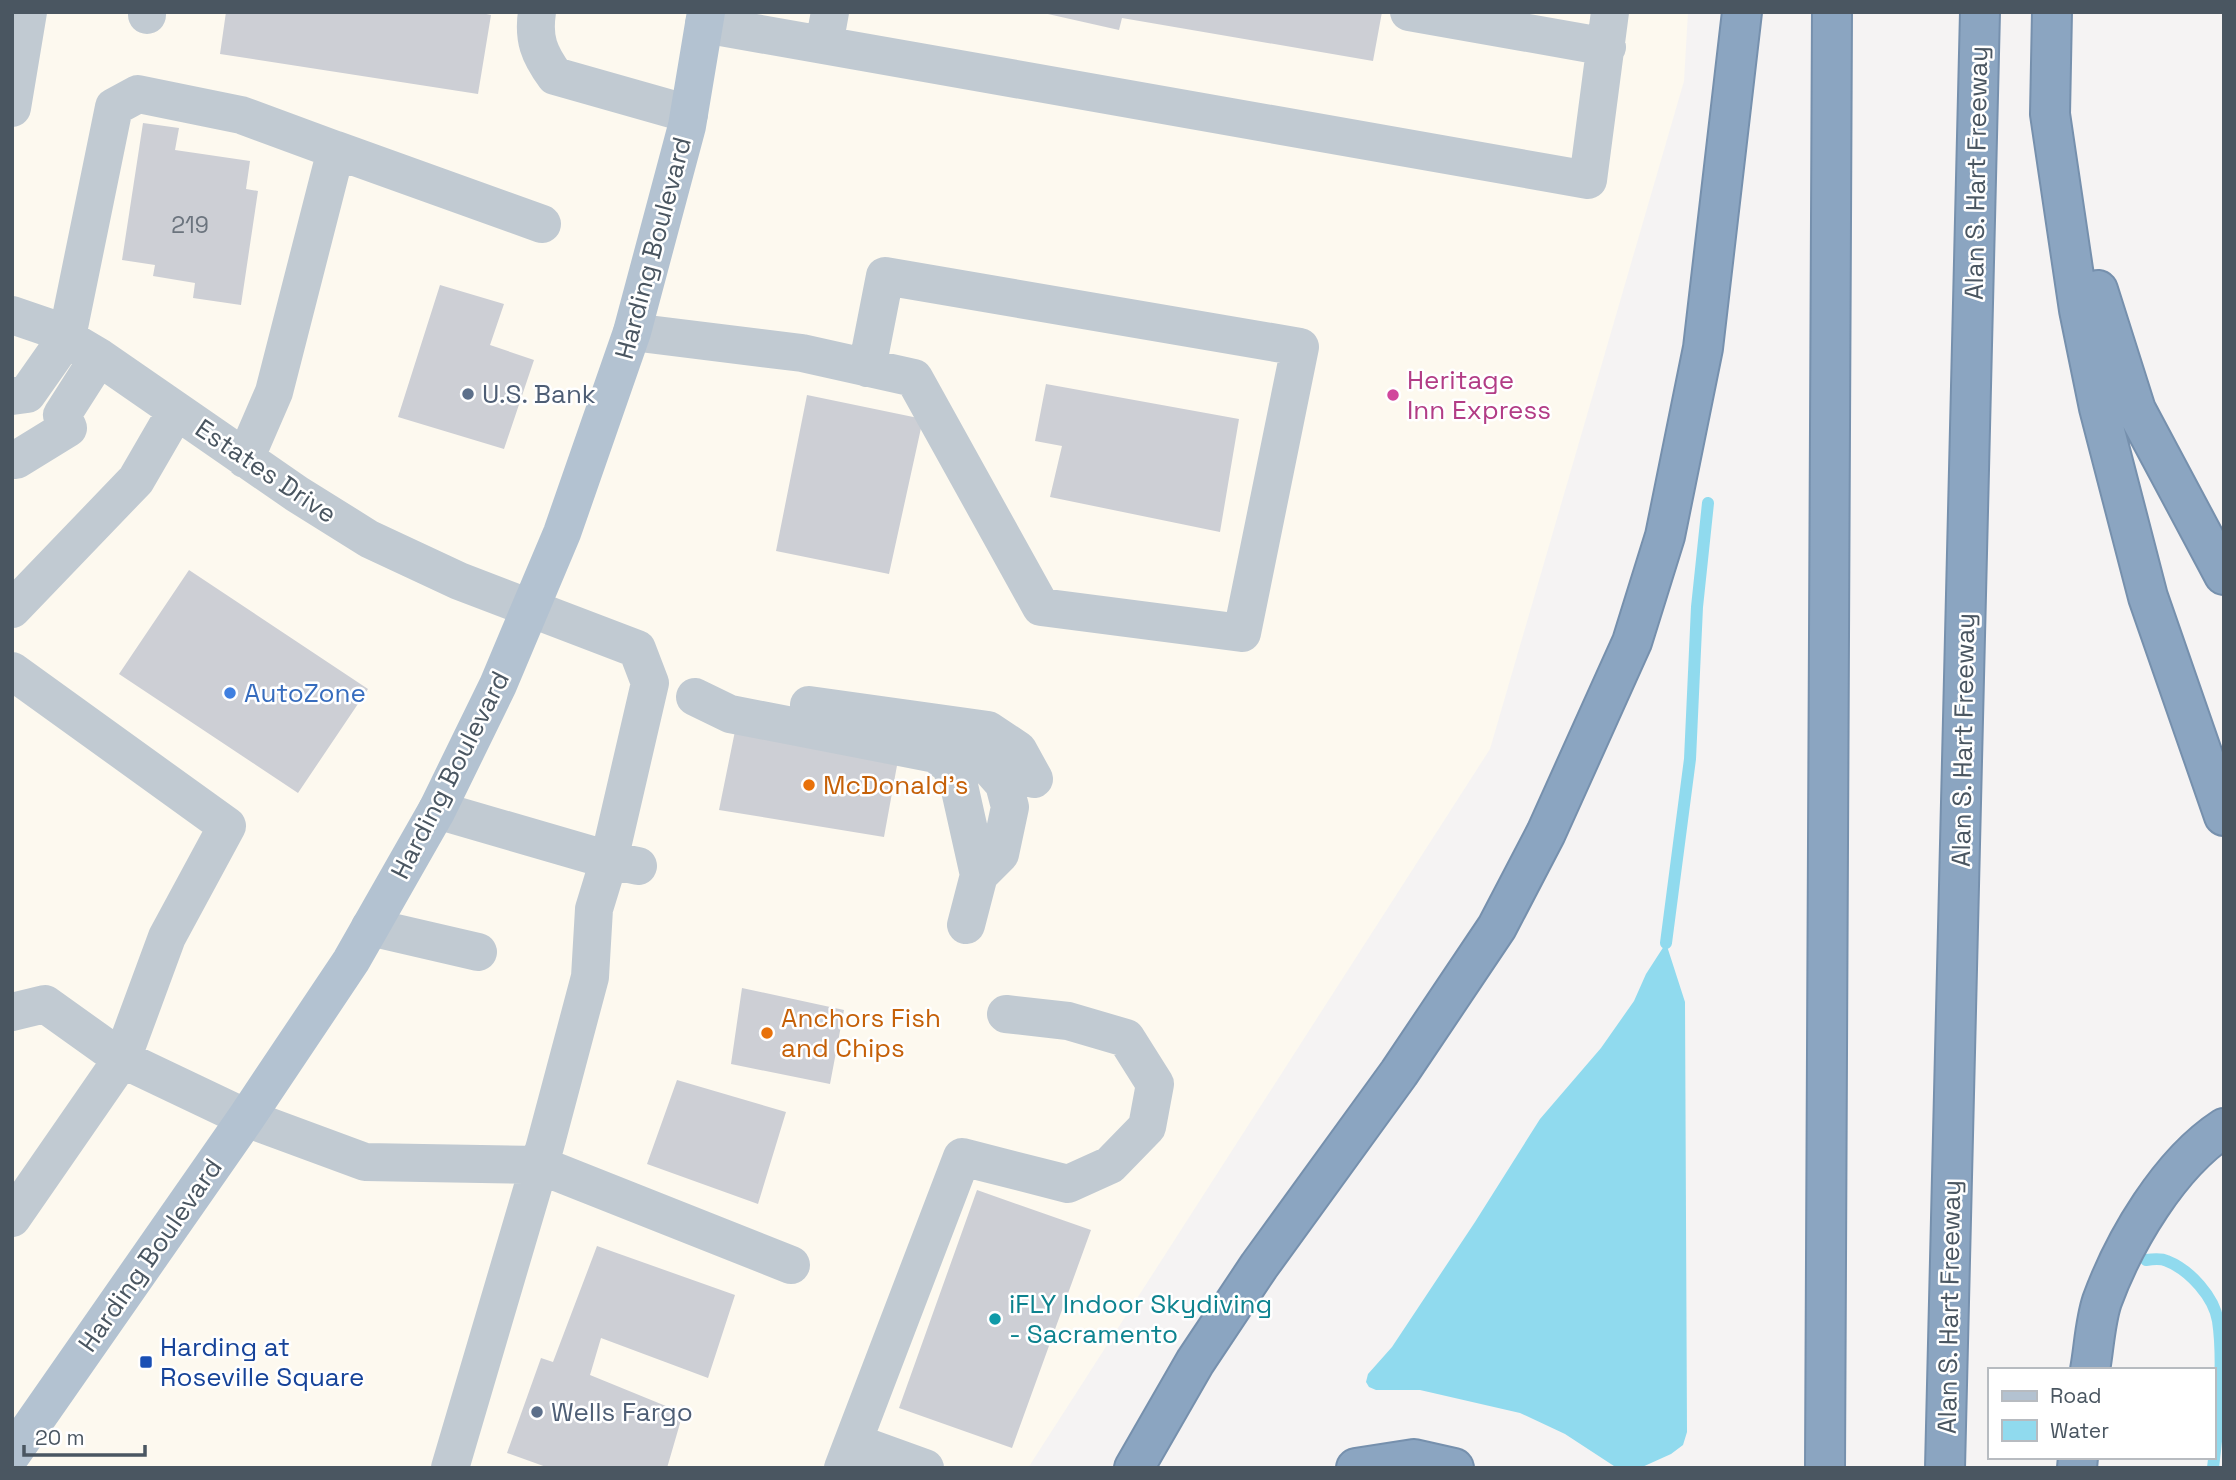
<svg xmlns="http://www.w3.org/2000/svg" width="2236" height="1480" font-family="'Space Grotesk',sans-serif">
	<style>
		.commercial { fill: #fdf9ef }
		.water { fill: #90daee }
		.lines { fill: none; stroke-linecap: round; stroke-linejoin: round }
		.stream { stroke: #90daee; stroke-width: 12 }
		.building { fill: #cdcfd5 }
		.highway-casing { stroke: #7690ad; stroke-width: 42 }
		.minor { stroke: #c1cad2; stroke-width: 38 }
		.major { stroke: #b3c2d1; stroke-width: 38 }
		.highway { stroke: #8ba5c1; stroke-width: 38 }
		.service-dot { fill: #5c6f8a; stroke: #fff; stroke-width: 2.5 }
		.hotel-dot { fill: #d1479c; stroke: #fff; stroke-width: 2.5 }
		.shop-dot { fill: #3f7fe0; stroke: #fff; stroke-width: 2.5 }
		.food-dot { fill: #e8710a; stroke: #fff; stroke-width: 2.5 }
		.culture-dot { fill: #0f9aa8; stroke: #fff; stroke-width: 2.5 }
		.transit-dot { fill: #1a4fb4; stroke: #fff; stroke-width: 2.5 }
		.labels { text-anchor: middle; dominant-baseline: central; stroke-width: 5; stroke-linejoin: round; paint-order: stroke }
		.number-label { font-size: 23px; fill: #6b747e }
		.street-label { font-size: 26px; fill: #4a5661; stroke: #fff }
		.hotel-label { font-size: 26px; fill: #b23c85; stroke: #fff; text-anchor: start }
		.service-label { font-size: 26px; fill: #4e5e75; stroke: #fff; text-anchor: start }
		.shop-label { font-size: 26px; fill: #366cbe; stroke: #fff; text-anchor: start }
		.food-label { font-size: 26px; fill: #c56008; stroke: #fff; text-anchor: start }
		.culture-label { font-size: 26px; fill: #0d838f; stroke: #fff; text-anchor: start }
		.transit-label { font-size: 26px; fill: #164399; stroke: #fff; text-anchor: start }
	</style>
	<rect width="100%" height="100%" fill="#f5f3f3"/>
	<path class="commercial" d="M12,12H1688L1684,81L1490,749L1028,1468H12Z"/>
	<path class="water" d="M1666,943L1685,1002L1687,1432L1683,1445L1671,1454L1640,1468H1617L1565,1434L1520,1413L1420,1390H1376L1369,1387L1366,1382L1368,1374L1392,1347L1475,1222L1540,1119L1601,1048L1634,1001L1646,974Z"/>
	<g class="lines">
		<path class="stream" d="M1666,943L1690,759L1697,607L1708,503
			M2146,1260C2153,1259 2161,1258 2167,1261C2190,1270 2214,1297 2218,1321C2224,1361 2218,1427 2213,1468"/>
	</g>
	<path class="building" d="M226,12H477L491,15L478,94L220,54Z
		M1039,12H1382L1373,61L1122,18L1119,30Z
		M143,123L179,128L175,150L250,161L246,189L258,191L241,305L193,298L195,283L153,276L155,265L122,260Z
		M440,285L504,304L490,345L534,360L504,449L398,417Z
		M1046,384L1239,419L1220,532L1050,497L1062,446L1035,441Z
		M807,395L923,419L889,574L776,551Z
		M189,570L368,689L298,793L119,674Z
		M735,731L898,760L884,837L719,810Z
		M742,988L844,1010L830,1084L731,1064Z
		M677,1080L786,1112L758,1204L647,1164Z
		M977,1190L1091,1230L1012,1448L899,1408Z
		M597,1246L735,1295L708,1378L601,1338L590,1375L683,1413L667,1468H549L507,1453L541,1358L553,1362Z"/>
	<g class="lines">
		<g class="highway-casing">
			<path id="highway" d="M2052,12L2050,114L2079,310L2099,408L2148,597L2224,816
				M2098,290L2136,410L2224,575
				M2090,1370C2094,1348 2095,1322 2102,1301C2124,1241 2169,1164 2224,1128
				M1134,1468L1195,1362L1259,1266L1399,1073L1497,927L1546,833L1632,642L1665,536L1703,348L1742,12
				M1356,1468L1414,1459L1454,1468
				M1825,1468L1832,12
				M1945,1468L1980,12
				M2077,1468L2078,1457"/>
		</g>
		<path class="minor" d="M537,12C533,39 539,54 555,76L689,114
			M1409,12L1607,47
			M147,15V12
			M704,24L1588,180L1610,12
			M824,45L830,12
			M12,108L28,12
			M12,315L50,328L99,357L297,494L369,539L459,581L637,649L650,683L609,860L594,909L590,977L545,1146L450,1468
			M632,332L802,353L914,378L1041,607L1242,633L1300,347L885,276L867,368
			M12,396L27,394L67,337L114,107L138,94L241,115L336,150
			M245,459L274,392L336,150L542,224
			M12,460H16L68,428L62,415L99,357
			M12,609L136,480L176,411
			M12,671L227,826L167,937L122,1059L12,1218
			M695,697L730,714L936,754L973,758L989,767L1004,784L1010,807L1000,854L979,875
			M809,705L988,730L1018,750L1034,779
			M936,754L949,765L958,781L979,875L966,925
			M437,810L609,860L638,866
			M370,927L478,952
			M12,1012L45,1004L122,1059L246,1118L365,1162L539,1165L791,1265
			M853,1442L925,1468
			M843,1468L962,1157L1068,1184L1110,1165L1147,1127L1155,1084L1126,1038L1068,1021L1006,1014"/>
		<path class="major" d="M12,1454L246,1118L351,961L437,810L498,685L562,533L632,332L687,126L706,12"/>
		<use href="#highway" class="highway"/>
	</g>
	<g class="service-dot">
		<circle cx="468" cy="394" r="7"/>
		<circle cx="537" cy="1412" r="7"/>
	</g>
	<circle class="hotel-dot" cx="1393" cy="395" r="7"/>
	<circle class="shop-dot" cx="230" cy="693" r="7"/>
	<g class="food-dot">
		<circle cx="809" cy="785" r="7"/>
		<circle cx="767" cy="1033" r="7"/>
	</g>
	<circle class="culture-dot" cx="995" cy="1319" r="7"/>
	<rect class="transit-dot" x="139" y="1355" width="14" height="14" rx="3.5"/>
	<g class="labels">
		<g class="number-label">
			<text x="190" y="225">219</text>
		</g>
		<g class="street-label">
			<text transform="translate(1976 173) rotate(-89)">Alan S. Hart Freeway</text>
			<text transform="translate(653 248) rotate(-75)">Harding Boulevard</text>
			<text transform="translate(266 471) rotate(34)">Estates Drive</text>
			<text transform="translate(1963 740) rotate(-89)">Alan S. Hart Freeway</text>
			<text transform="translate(450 775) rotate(-63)">Harding Boulevard</text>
			<text transform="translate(150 1255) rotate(-55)">Harding Boulevard</text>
			<text transform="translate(1949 1307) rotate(-89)">Alan S. Hart Freeway</text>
		</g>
		<g class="hotel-label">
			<text x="1407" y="380">Heritage<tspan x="1407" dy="30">Inn Express</tspan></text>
		</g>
		<g class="service-label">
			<text x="482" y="394">U.S. Bank</text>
			<text x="551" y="1412">Wells Fargo</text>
		</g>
		<g class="shop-label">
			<text x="244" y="693">AutoZone</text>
		</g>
		<g class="food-label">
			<text x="823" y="785">McDonald's</text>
			<text x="781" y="1018">Anchors Fish<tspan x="781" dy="30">and Chips</tspan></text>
		</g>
		<g class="culture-label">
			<text x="1009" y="1304">iFLY Indoor Skydiving<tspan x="1009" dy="30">- Sacramento</tspan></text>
		</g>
		<g class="transit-label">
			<text x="160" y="1347">Harding at<tspan x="160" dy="30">Roseville Square</tspan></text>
		</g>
	</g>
	<rect width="2236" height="1480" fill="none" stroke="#4a5661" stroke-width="28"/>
	<rect x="1988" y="1368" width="228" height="91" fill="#ffffff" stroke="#b7bbc0" stroke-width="2"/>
	<rect x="2002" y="1391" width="35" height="10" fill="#b3c2d1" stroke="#b7bbc0" stroke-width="2"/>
	<text x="2050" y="1403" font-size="21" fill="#4a5661">Road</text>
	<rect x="2002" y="1420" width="35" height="21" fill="#90daee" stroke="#b7bbc0" stroke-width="2"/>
	<text x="2050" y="1438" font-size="21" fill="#4a5661">Water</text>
	<path d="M24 1445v10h121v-10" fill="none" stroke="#4a5661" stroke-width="3.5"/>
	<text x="35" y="1445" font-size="21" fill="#4a5661" stroke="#ffffff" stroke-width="5" paint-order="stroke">20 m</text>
</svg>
